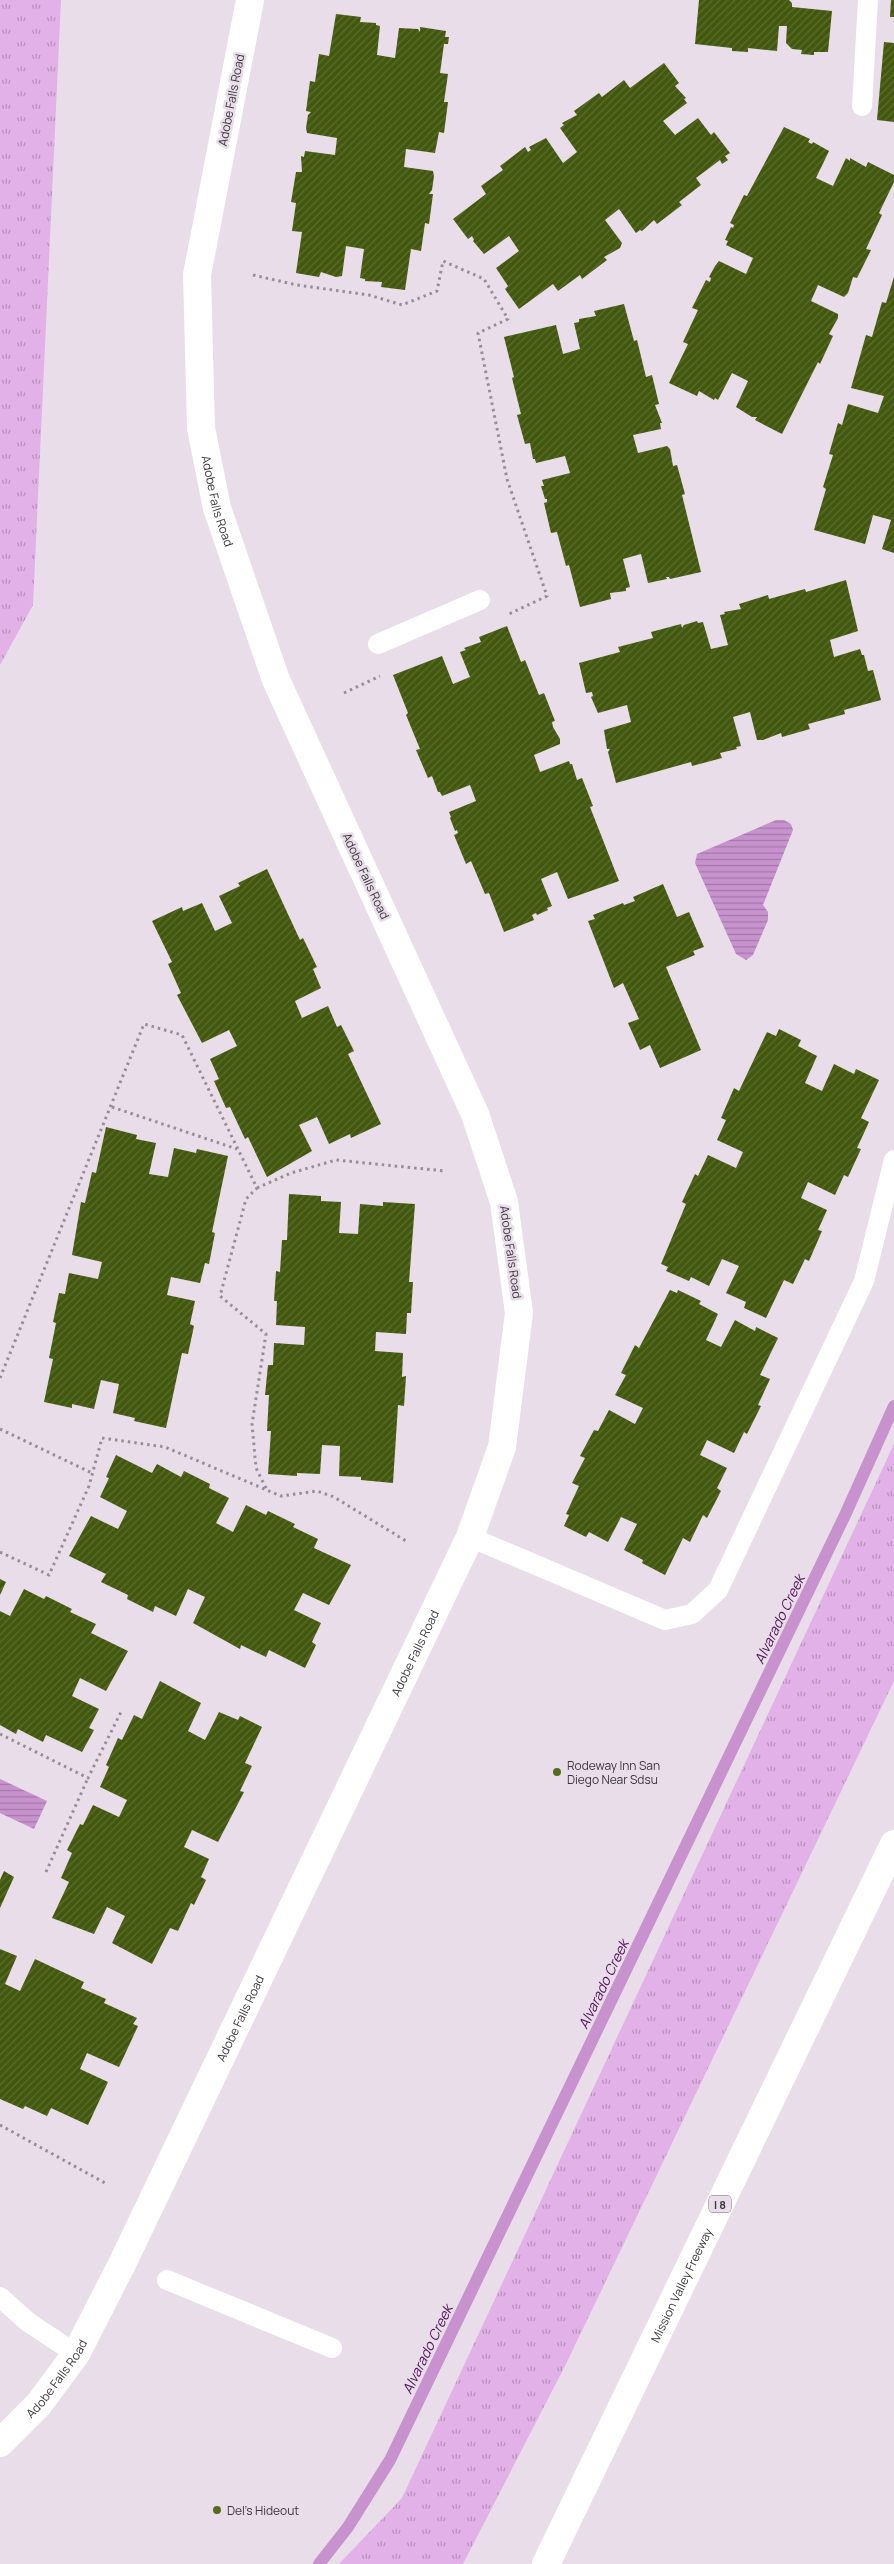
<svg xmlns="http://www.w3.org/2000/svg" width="894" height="2564" font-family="Manrope,sans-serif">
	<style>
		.grass { fill: url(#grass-tufts) }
		.water { fill: url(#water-rules) }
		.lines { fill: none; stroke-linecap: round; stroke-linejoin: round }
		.stream { stroke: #c792cd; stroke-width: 12 }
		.building { fill: url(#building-hatch) }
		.path { stroke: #968e97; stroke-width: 3; stroke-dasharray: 2.5 4; stroke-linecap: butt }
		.service { stroke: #fff; stroke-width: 20 }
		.minor { stroke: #fff; stroke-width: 28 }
		.tertiary { stroke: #fff; stroke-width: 28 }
		.motorway { stroke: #fff; stroke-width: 28 }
		.poi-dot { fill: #536c1d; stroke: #e8dde9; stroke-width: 2 }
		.labels { text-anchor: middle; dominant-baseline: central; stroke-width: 5; stroke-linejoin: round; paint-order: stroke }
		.shield { fill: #e8dde9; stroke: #706970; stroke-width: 1 }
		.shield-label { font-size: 11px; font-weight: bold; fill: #3c373c }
		.street-label { font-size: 12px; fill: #3c373c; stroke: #e8dde9 }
		.poi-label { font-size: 12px; fill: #3c373c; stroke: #e8dde9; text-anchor: start }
		.water-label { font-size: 14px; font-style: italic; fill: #511058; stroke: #e8dde9 }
	</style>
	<defs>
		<pattern id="grass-tufts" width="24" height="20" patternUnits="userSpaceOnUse" patternTransform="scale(1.25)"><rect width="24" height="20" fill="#e2b1e7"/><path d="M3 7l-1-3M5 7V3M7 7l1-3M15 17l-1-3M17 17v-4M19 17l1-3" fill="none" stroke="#b891bc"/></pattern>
		<pattern id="water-rules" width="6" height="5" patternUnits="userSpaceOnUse" patternTransform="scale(1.25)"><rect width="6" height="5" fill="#c792cd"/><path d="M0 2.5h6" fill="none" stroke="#a378a8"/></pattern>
		<pattern id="building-hatch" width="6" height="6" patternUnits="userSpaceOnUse" patternTransform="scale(1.25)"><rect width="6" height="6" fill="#42580d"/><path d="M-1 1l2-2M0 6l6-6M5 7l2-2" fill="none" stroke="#5c6d32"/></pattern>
	</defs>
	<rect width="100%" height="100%" fill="#e8dde9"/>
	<path class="grass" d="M0,0H61L33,605L0,665Z
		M894,1444V1681L566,2364L463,2564H339L402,2498Z"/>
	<path class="water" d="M776,820H784L791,824L793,830L763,905L768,912V920L753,955L746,960L736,954L695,863L697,854Z
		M0,1779L47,1801L34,1829L0,1813Z"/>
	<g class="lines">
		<path class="stream" d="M319,2564L348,2527L390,2460L846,1513L894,1406"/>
	</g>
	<path class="building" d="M699,0H789L792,3V7L832,11L828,52H814V55L801,54L802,50L792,49L786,43L787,26H779L777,51L748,48V52L732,51V48L695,44Z
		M891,0H894V17H890Z
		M336,14L361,17L360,22L376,23V25L380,26L377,55L395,58L399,28L418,29L420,32V27L446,31L445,37H449L448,44H444L440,73L448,74L444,102H448L444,133L439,132L435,153L406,149L404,167L433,171L434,176L432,190L429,194H433L429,224L425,223L421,251L411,249L405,290L381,287L382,282L365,281V279L360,278L364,249L346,246L342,276L336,277L321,272L319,277L296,273L302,232L292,231L296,203L291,202L296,172H302L301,156L304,157L305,151L335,155L337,138L307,133L306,128L308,115L311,112L306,111L310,81L315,82L319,54L329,56Z
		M884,42L894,43V122L877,120Z
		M664,63L679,83L675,86L686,98L684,99L687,103L663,121L675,135L698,118L711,135L714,132L730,153L725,156L728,160L722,164L720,160L696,178L701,185L679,202L682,205L657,224L654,220L642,231L640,230L636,233L619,209L605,220L622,243L620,248L604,257L607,260L582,279L580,275L558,291L553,284L519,309L505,289L508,286L496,268L519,251L509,236L484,254L473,241L474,240L472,236L468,239L453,219L486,194L481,186L503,170L500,166L525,147L528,152L531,150L529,147L546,138L563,163L577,152L560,128L564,125L562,123L577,115L574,111L599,93L602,97L624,80L630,88Z
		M784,127L810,139L808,142L812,144L813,142L829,151L816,178L833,186L846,158L850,161V158L866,167L868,162L894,175V182L879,213L882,215L866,249L871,250L857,278L853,277L848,293L844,297L818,285L811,301L838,314V318L829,334L833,336L820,364L818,362L782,434L755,420L757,417H752L736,407L748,381L732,373L718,400L715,398L714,400L699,391L697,396L669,383L688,344L683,342L698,310L692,308L706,280L710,282L711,278L709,277L715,266L719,261L746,274L753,258L726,245L728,241L725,240L731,227L733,228L734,225L730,223L744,195L747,196Z
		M894,277V553L882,549L891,520L873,515L865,544L814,530L826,489L823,487L833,455L829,454L838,423L842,425L848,404L878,413L884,396L851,388L866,335L872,337L882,302L886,303Z
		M624,304L634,341L637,340L646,377L652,375L659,404L655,405L662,423H660L661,429L633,435L638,453L667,446L670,449L673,466L677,465L685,494L682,495L701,572L670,579L669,577H666L667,579L648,583L641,554L623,559L630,587L626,588V591L610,593L611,599L580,607L569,565L566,566L557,532L551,533L544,503L547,502V499H545L541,486H544L542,480L570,473L565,456L536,463L535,459H533L530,443L525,444L517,415L521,414L512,378L514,377L504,337L556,325L563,354L580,349L574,323L579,322V319L596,316L594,311Z
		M846,580L858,631L830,640L834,657L860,649L862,655H864L868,671L873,670L881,700L844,710L845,714L808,724L810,729L782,737L781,733L763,740H757L750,712L733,717L741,746L736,747L737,749L720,753L722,758L692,766L691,762L616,783L608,752L610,749H607L604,730L631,722L627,705L598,713L591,697L593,696L592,692L586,693L579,663L620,652L618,647L653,638L651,632L681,624L682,628L684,625L697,621L698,623L703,622L711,649L728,645L720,615L725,614L724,612L741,609L739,604L768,595L769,599L805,589L806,592Z
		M507,626L521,662L525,660L539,695L544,693L555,721L552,722L553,727L560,739V744L534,755L540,772L569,761L570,764H572L577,780L582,778L593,806L590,807L619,881L568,899L557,872L541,879L552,906L547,908L548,910L537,915L536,913L532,915L534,920L504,932L489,893L485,894L471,861L466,864L454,835L458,833L457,830L455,831L450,818L451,817L449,812L476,801L470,785L442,796L440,792H438L432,776L428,778L416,750L420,749L406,715L408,713L393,675L442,656L453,684L470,677L460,652L466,650L464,648L481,642L479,637Z
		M267,869L300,940L303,938L317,967L313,969L321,988L295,1001L302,1018L328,1006L337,1027L341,1025L354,1051L348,1054L381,1124L351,1138L350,1134L329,1144L317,1117L299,1125L312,1151L267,1177L248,1137L245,1139L230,1107L226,1108L214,1081L219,1079L210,1059L237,1046L229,1030L202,1043L177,995L181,993L168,964L172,962L152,921L182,907L183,911L202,903L215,931L232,923L219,896L240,886L238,883Z
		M663,884L677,917L689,912L704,947L693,951L695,955L666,967L701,1050L660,1068L650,1045L640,1050L628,1023L639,1019L623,983L614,988L588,921L595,919L593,915L623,903L624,905L635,901L633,897Z
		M779,1029L801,1040L798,1046L817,1056L805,1083L822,1091L834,1064L854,1074L856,1069L879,1080L861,1118L869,1122L857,1148L861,1149L848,1177L844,1175L835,1195L808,1182L801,1198L827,1210L818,1230L822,1231L809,1261L805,1259L793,1284L784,1280L766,1318L744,1308L746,1302L726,1293L739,1266L722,1259L709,1286L691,1277L689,1281L666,1271L668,1267L661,1264L686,1204L682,1202L695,1174L698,1176L708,1155L736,1168L743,1152L717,1140L726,1120L721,1118L734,1088L739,1091L767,1032L776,1036Z
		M106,1127L137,1135L136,1139L156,1143L149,1174L168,1177L174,1148L196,1153L197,1149L228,1156L212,1232L215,1233L209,1264L205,1263L200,1283L171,1277L167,1295L195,1301L190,1324L194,1326L188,1354L182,1353L166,1428L134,1421L135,1418L113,1413L119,1384L101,1380L94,1409L72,1404V1408L44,1402L53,1359L49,1358L56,1323L53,1322L59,1293L65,1294L69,1273L98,1279L102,1262L72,1255L81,1202L85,1203L92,1172L96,1173Z
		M289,1194L321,1196V1201L341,1202L339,1233L358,1234L360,1204L383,1206V1202L415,1204L409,1282H413L411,1313H407L406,1334L376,1332L375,1351L403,1353L402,1377L406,1376L404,1406L398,1405L393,1483L361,1480V1477L339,1476L340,1446L322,1445L320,1474L297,1473V1476L268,1474L271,1431H267L269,1395H265L268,1365H273L274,1343L304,1345L305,1327L276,1325L277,1301H274L276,1271L280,1272L282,1240H287Z
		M670,1290L677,1293L678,1290L701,1301L699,1304L718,1314L706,1340L721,1347L735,1320L755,1331L756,1327L778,1338L760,1375L770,1379L758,1405L761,1406L747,1434L744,1432L734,1453L707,1440L700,1455L727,1468L717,1488L721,1491L707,1518L703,1515L690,1542L683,1538L665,1575L642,1563L643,1560L624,1550L637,1524L621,1517L608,1542L589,1532L586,1537L564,1526L569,1515L566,1514L579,1486L572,1483L585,1458L580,1456L594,1430L598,1431L609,1410L635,1424L643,1408L615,1395L626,1375L621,1373L635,1345L639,1348Z
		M116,1455L152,1473L157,1464L181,1477L184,1471L210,1484L209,1488L229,1498L216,1523L233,1532L246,1505L266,1515L268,1511L295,1524L293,1527L318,1539L314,1548L351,1565L329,1605L303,1593L294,1610L321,1623L312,1642L316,1645L305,1668L269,1650L266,1657L241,1645L240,1649L193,1623L205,1597L188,1589L176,1616L155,1606L153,1612L127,1599L128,1595L101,1582L106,1574L69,1556L91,1516L118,1529L127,1511L100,1497L109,1478L106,1477Z
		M0,1579L6,1582L0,1595Z
		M24,1589L44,1599L46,1596L72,1609L70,1612L96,1624L91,1633L128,1651L106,1691L80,1678L72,1696L99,1709L89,1728L94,1730L82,1752L46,1735L43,1742L18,1729L16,1734L0,1725V1611L10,1616Z
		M160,1681L201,1703L188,1731L205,1740L219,1712L238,1720L240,1716L262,1727L245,1763L252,1766L240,1791L244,1792L218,1842L192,1830L184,1847L209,1859L201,1877L206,1880L194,1905L191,1903L178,1931L170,1928L152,1964L112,1943L125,1916L107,1907L94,1934L52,1918L69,1882L61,1878L72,1853L67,1850L80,1824L83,1825L93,1805L119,1817L127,1800L100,1787L109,1767L106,1765L118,1738L122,1740L134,1715L142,1719Z
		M4,1871L14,1877L0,1908V1880Z
		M0,1949L17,1956L5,1984L20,1991L35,1959L84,1982L81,1988L106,1999L104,2003L137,2018L133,2024L138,2026L119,2067L87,2053L80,2069L108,2082L88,2125L51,2108L47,2116L25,2106L23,2109L0,2099Z"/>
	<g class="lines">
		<path class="path" d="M253,275L297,285L369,295L402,305L437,291L443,261L484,279L508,319L478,333L507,479L547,596L507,615
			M344,693L380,676
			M112,1107L237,1149
			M257,1188L291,1173L336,1160L445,1171
			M0,1378L144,1024L182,1035L257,1188L246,1199L220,1296L266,1334L252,1424L256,1468L267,1490
			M0,1429L92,1473
			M0,1552L49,1575L89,1486L102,1438L165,1447L281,1496L317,1491L334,1497L406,1541
			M0,1734L88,1778L121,1712
			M46,1872L88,1778
			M0,2125L105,2183"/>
		<path class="service" d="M862,106L868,0
			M378,644L480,600
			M470,1537L665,1620L692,1614L718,1590L864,1281L894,1160
			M167,2280L332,2348
			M0,2297L28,2322L76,2354"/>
		<path class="minor" id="s1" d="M250,0L197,275L201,428L217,508L276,680"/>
		<path class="tertiary" id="s2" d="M0,2443L39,2404L76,2354L123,2262L470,1537L502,1447L519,1313L504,1202L475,1114L276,680"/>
		<path class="motorway" id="s3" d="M546,2564L894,1844"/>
	</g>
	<g class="poi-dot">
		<circle cx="557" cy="1772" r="5"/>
		<circle cx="217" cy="2510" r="5"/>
	</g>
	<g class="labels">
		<rect class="shield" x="709" y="2195.5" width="22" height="17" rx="4"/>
		<g class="shield-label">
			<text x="720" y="2204">I 8</text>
		</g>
		<g class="street-label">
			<text transform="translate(231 100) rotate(-79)">Adobe Falls Road</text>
			<text stroke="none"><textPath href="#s1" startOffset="508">Adobe Falls Road</textPath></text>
			<text transform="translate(366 876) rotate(65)">Adobe Falls Road</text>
			<text transform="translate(511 1252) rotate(82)">Adobe Falls Road</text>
			<text stroke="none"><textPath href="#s2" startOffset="896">Adobe Falls Road</textPath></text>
			<text stroke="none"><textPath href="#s2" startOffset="491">Adobe Falls Road</textPath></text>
			<text stroke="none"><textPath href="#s3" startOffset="310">Mission Valley Freeway</textPath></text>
			<text stroke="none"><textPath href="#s2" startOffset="86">Adobe Falls Road</textPath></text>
		</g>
		<g class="poi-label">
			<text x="567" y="1765">Rodeway Inn San<tspan x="567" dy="14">Diego Near Sdsu</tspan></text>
			<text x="227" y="2510">Del’s Hideout</text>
		</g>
		<g class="water-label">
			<text transform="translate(779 1619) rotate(-64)">Alvarado Creek</text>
			<text transform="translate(603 1984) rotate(-64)">Alvarado Creek</text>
			<text transform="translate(427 2349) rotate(-64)">Alvarado Creek</text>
		</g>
	</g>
</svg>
